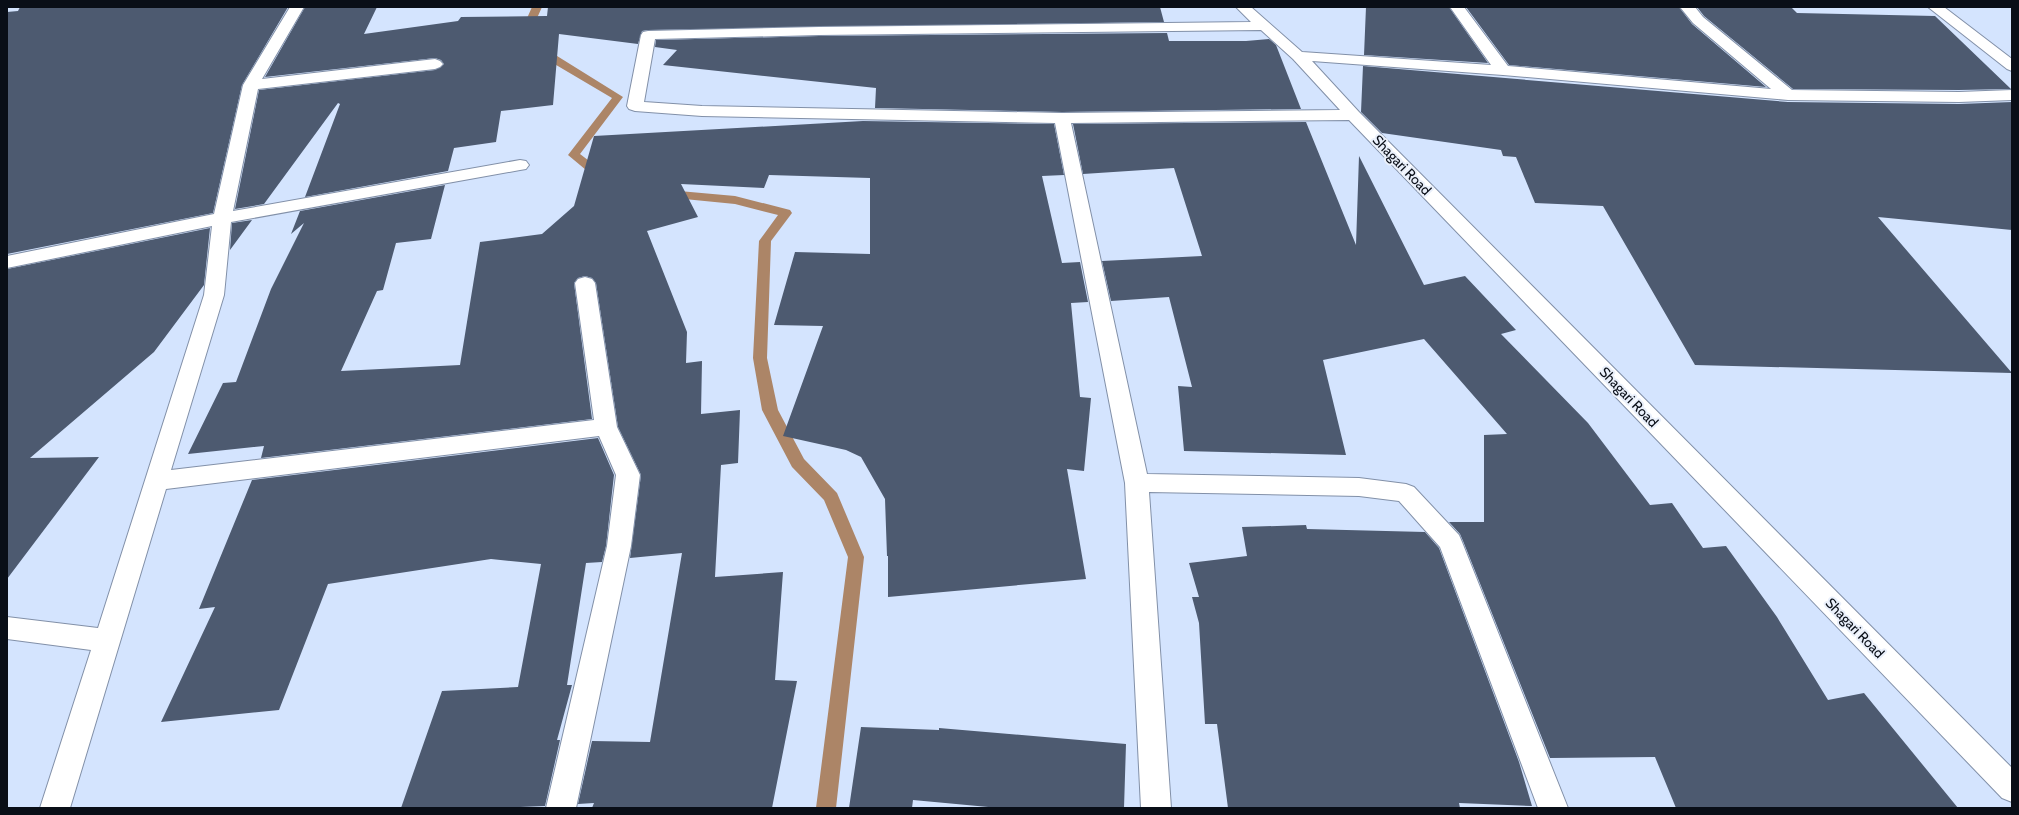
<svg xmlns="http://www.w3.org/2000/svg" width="2019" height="815" font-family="Cabin,sans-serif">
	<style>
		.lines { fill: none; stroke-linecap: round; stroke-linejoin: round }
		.stream { fill: #ac8567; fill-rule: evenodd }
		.building { fill: #4d5a70 }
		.street-casing { stroke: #8290a8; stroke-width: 2 }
		.street { fill: #fff; fill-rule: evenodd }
		.labels { text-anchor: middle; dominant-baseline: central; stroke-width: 4; stroke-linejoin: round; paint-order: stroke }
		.street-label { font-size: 14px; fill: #090e17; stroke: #eaf0fb }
	</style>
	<rect width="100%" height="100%" fill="#d4e4fe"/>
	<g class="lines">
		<path class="stream" d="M532,7H542L529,36H521L520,34Z
			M541,46L623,97L580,154L606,174L608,177L606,180H598L568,155L612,98L546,59L536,49Z
			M668,190L735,196L790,210L792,213L771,241L767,358L778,410L804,459L837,493L864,557L836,808H816L848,557L824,500L792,467L762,410L753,358L759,241L778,215L735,204L664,197L662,194L664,191Z"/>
	</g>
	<path class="building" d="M20,7H288L242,85L213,213L7,254V12L18,11Z
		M305,7H377L364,34L458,21L461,17L547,16L548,7H1160L1164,22L648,30L642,31L638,44L559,34L553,105L501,111L496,142L454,148L448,171L305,197L340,104L338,103L264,204L235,209L259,90L435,70L444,64L441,60L435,58L265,77Z
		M1366,7H1449L1488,63L1364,55Z
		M1466,7H1679L1692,24L1766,87L1509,65Z
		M1697,7H1791L1797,13L1935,16L2011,89L1959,90L1793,89L1704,16Z
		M1167,33L1169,41H1246L1269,39L1276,45L1301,109L1062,112L875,108L876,88L663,65L677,50L655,47L656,40L819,36Z
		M1363,66L1788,102L1959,104L2012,102V230L1878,217L2012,373L1695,365L1603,206L1535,203L1516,157L1503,156L1501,150L1382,133L1361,112Z
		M863,121L1054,124L1064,175L1042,176L1062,263L1080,262L1088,302L1071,303L1080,397L1091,398L1084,471L1067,469L1086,579L888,597V556H887L885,499L861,457L846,450L783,436L823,326L774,325L795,252L870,254V178L769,175L764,188L681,184L698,217L647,231L687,332L686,363L702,361L701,414L740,410L738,463L721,465L715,577L783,572L775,680L797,681L772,808H592L594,803L578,804L592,741L650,742L682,553L630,558L641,475L618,427L596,283L592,278L585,276L578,278L574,283L592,419L261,458L264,446L188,454L223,383L236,382L271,289L304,223L291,234L300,211L445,185L431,239L396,243L383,290L377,291L341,371L460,365L480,242L542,234L574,206L594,136Z
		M1306,122L1356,245L1359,156L1424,285L1465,276L1516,330L1501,334L1588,423L1650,505L1672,503L1703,548L1726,546L1777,617L1828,700L1864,693L1958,808H1676L1655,757L1550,758L1463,541L1460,534L1449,522H1484V435L1507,434L1424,339L1323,360L1346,455L1184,451L1178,386L1192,387L1169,297L1111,301L1102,261L1202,256L1174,168L1083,174L1073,124Z
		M252,220L230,250L232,223Z
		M210,228L204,285L154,352L30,458L99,457L7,579V269Z
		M598,438L614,475L606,546L602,562L586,563L567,685H572L557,740H560L545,806L498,808H401L442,691L518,687L541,564L491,559L328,584L279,710L161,722L215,607L199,609L252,480Z
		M1306,525L1307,529L1425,532L1439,548L1519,762L1532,806L1459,803L1460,808H1228L1217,724H1205L1199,623L1192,597H1199L1189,563L1247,556L1242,527Z
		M861,727L939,730V728L1126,744L1124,808H999L913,800L912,808H849Z"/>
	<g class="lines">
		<g class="street-casing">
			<path id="street" d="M290,7H304L262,79L435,59L440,61L443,64L440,67L435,69L258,89L233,211L520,160L526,161L529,165L526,169L520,170L231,222L224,295L171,470L594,420L575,283L578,279L585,277L592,279L595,283L617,427L640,475L631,546L576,808H546L607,546L616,475L599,436L166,489L70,808H40L91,650L7,639V617L98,628L204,295L212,226L7,268V256L214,214L243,85Z
				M1236,7H1251L1302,52L1491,65L1450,7H1464L1508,66L1771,89L1693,23L1680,7H1695L1703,17L1792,90L1959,92L2012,90V100L1959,102L1788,100L1503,75L1312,61L1359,112L2012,768V802L2002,798L1349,120L1071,123L1147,474L1359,478L1406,484L1414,487L1459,535L1462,542L1568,808H1538L1440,547L1399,501L1359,496L1149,492L1171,808H1141L1125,483L1055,123L702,116L635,111L629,109L627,106L641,35L643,32L648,31L819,27L1251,22ZM1261,30L1293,59L1340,110L1062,113L702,106L644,102L655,39L819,35Z
				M1928,7H1944L2012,59V71L2007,69Z"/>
		</g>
		<use href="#street" class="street"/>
	</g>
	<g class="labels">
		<g class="street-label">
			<text transform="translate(1402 165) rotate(46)">Shagari Road</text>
			<text transform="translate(1629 397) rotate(46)">Shagari Road</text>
			<text transform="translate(1855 628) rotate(46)">Shagari Road</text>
		</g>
	</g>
	<rect width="2019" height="815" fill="none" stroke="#090e17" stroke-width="16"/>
</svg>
